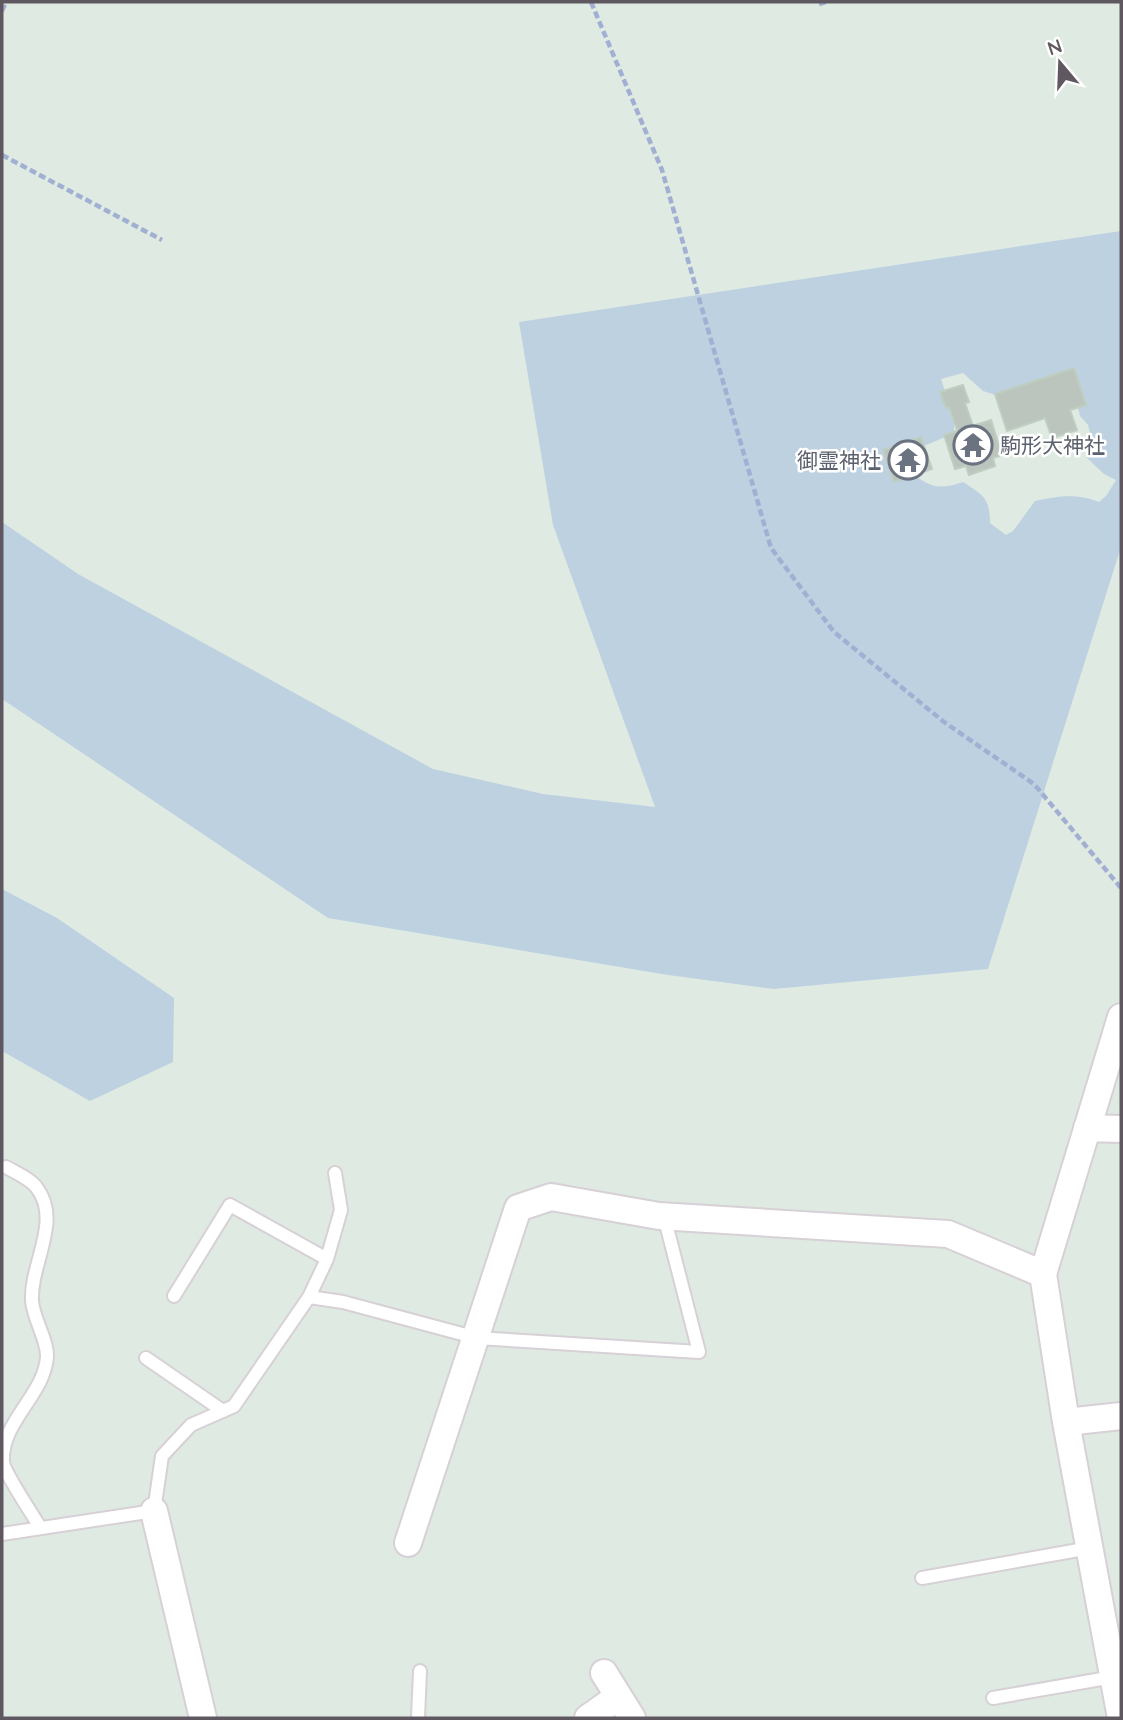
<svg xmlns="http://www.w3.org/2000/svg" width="1123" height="1720" font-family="Quicksand,'Noto Sans JP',sans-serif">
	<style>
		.green { fill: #bdd1e1; fill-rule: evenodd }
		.building { fill: #bcc5bd; stroke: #becec0; stroke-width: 2 }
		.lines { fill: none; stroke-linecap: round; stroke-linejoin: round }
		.service-casing { stroke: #d7d0d6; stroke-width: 16 }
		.minor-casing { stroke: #d7d0d6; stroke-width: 30 }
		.path { stroke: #a1b0d2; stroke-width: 4.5; stroke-dasharray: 7 3.5; stroke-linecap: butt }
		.service { stroke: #fff; stroke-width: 12 }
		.minor { stroke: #fff; stroke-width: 26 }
		.labels { text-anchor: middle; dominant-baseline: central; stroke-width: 5; stroke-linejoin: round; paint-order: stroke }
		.worship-label { font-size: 21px; fill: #5b616d; stroke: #fff; text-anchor: start }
	</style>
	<rect width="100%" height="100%" fill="#dfeae2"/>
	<path class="green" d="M1121,231V547L988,969L774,989L668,975L328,918L2,699V522L78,574L433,769L543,794L655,807L553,525L519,322ZM963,373L983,391L1005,398C1024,386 1040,375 1063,374L1072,381L1080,416L1088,425L1093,444L1086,457L1104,474L1116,480L1106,496L1099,502C1076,493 1059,496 1035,501L1013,531L1006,535L990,523C990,498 983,495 963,482C942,489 933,489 914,475L892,476L888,465L890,454L929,444L954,433V419L941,379Z
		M2,889L57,918L174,998L173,1062L90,1101L2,1051Z"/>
	<path class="building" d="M1074,368L1086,405L1070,410L1077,430L1052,438L1045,418L1007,431L995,394Z
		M963,385L969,402L965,403L973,426L957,430L949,407L946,408L940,392Z
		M991,420L1002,455L993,458L995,466L969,475L966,466L955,469L944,435Z
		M921,437L932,469L894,482L883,450Z"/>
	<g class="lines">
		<g class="service-casing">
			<path id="service" d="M6,1167C16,1173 31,1179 37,1188C62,1221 30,1264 32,1301C33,1318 48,1341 47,1357C44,1396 0,1422 3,1463C6,1475 32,1514 40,1527
				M174,1296L230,1205L327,1259
				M309,1297L343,1302L477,1338L699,1352L664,1216
				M146,1358L223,1411
				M2,1534L154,1511L162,1456L191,1425L234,1406L309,1297L327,1259L341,1210L335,1173
				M922,1578L1090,1548
				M993,1698L1113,1677
				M418,1718L420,1671"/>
		</g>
		<g class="minor-casing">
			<path id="minor" d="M1087,1128L1121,1129
				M1066,1422L1121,1416
				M154,1511L203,1718
				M408,1543L518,1208L551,1197L659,1216L948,1234L1043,1274
				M604,1673L632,1718
				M588,1718L618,1697
				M1121,1718L1066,1422L1043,1274L1121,1017"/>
		</g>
		<path class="path" d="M591,2L662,170L771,548L834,632L944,722L1034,784L1121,888
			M819,4L826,2
			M2,11L6,2
			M2,155L162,240"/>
		<use href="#service" class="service"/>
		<use href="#minor" class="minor"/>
	</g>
	<defs>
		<g id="temple-ring" transform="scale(2.0125)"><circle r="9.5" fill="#fff" stroke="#6b7280" stroke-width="1.5"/><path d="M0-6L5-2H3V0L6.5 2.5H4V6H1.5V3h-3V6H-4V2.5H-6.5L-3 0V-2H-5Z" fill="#6b7280"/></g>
	</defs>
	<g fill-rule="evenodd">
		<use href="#temple-ring" x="973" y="445"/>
		<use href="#temple-ring" x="908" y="460"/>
	</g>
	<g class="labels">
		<g class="worship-label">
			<text x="1000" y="445">駒形大神社</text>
			<text x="881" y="460" text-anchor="end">御霊神社</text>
		</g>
	</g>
	<rect width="1123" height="1720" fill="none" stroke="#605860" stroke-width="7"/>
	<g transform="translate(1060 63) rotate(341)" stroke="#ffffff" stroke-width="5" paint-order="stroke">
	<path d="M0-5L12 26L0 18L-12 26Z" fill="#605860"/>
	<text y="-10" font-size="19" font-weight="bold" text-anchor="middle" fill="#605860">N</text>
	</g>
</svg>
